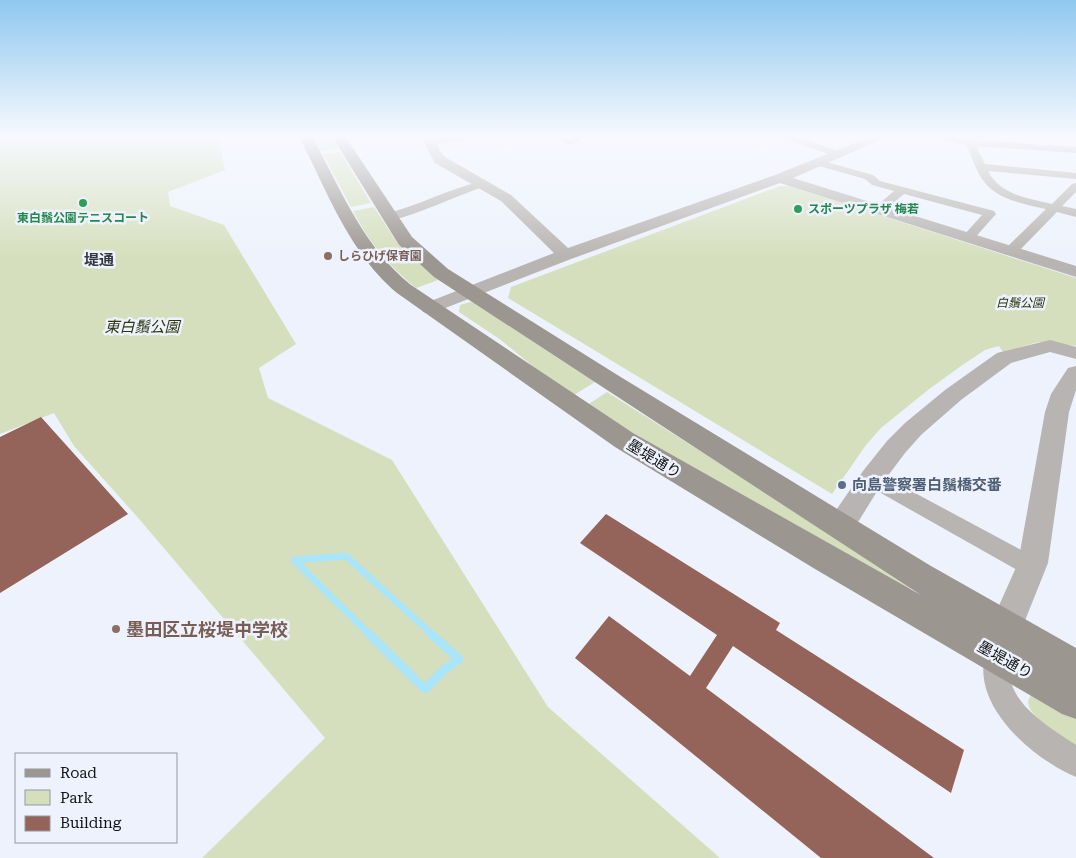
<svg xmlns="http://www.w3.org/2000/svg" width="1076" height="858" font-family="'Roboto Serif','Noto Sans JP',serif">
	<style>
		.green { fill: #d6dfbd }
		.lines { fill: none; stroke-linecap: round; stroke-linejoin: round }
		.stream-far1 { stroke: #aae5f9; stroke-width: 7 }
		.stream { stroke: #aae5f9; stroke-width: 9 }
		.building { fill: #946359 }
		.minor { fill: #b8b4b1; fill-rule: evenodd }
		.tertiary { fill: #b8b4b1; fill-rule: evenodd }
		.secondary { fill: #9c9691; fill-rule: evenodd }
		.leisure-dot { fill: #2e9e5b; stroke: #edf2fc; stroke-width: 2 }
		.education-dot { fill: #8d6e63; stroke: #edf2fc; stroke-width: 2 }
		.service-dot { fill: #5c6f8a; stroke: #edf2fc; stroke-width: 2 }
		.labels { text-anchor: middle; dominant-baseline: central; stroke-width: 5; stroke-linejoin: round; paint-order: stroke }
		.far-leisure-label { font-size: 12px; font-weight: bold; fill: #27864d; stroke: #edf2fc; text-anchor: start }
		.far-education-label { font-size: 12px; font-weight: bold; fill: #785e54; stroke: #edf2fc; text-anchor: start }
		.far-park-label { font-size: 12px; font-style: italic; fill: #2e3510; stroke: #edf2fc }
		.far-quarter-label { font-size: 15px; font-weight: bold; fill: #363941; stroke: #edf2fc }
		.park-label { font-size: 15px; font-style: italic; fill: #2e3510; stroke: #edf2fc }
		.street-label { font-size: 15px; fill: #121316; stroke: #edf2fc }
		.service-label { font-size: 15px; font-weight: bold; fill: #4e5e75; stroke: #edf2fc; text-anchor: start }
		.near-education-label { font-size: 18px; font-weight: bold; fill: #785e54; stroke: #edf2fc; text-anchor: start }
	</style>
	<rect width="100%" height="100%" fill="#edf2fc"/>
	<path class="green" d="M0,136H218L225,170L168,192L170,206L224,225L296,344L259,368L268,398L392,460L548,707L720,858H202L325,738L140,520L74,446L54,413L0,434Z
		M313,136H331L338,149L321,151Z
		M340,152L371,203L351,207L323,154Z
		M780,186H789L1076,278V346L1038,342L1003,352L999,346L985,350L961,366L928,390L881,428L866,445L832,494L508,298L511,287Z
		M374,207L400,247L438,280L416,288C386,263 372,246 353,211Z
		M470,302L474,303L595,382L574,395L546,377L501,340L459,312L460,305Z
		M607,392L912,585L908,592L586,406Z
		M1032,695L1076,715V747C1065,739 1014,709 1032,695Z"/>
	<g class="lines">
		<path class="stream-far1" d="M370,635L294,560L346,556L433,635"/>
		<path class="stream" d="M369,634L425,689L445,669L459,659L431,634"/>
	</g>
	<path class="building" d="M41,417L128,514L0,593V437Z
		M606,514L780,623L776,630L964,750L951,793L733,646L706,688L934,858H821L575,658L609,616L690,676L717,635L580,543Z"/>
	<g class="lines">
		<path class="minor" d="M450,136H476L472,139L431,145L426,142L431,139Z
			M549,136H564L570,139L574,136H586L571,145Z
			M777,136H792L842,152L843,154L842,156H834Z
			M928,136H949L969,140L1076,147V153L976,146L985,164L1076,173V179L988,171C1000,195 1028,198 1052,204L1072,184L1076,183V192L1062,206L1076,209V217L1057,212L1016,254H1006L1004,251L1006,248L1046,209C1020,203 992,199 979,174C974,165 971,154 966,145Z
			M816,159L873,175L880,181L994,211L996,214L972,241H964L962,238L964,235L982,215L904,194L882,212H874L872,210L874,208L894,191L872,185L865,179L812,164L811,162Z
			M482,181L487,184L486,186C453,197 422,213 389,221L383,217L385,214C418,206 448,189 482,181Z
			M872,470L1040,560L1044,567L1040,574L1032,577L1024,574L865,484L862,478L865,472Z
			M997,643L1006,647C1011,659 1007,672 1012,685C1021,711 1054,730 1076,745V777C1031,758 965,701 988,647Z"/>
		<path class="tertiary" d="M423,136H435L439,149L445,157L511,195L568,248L775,175L872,136H889L793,178L1076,266V277L780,183L571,259L430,314L423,312L421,308L423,304L554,253L501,201L435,163L427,149Z
			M1050,340L1076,347V359L1050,352L1011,363L961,400L921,435L905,453L881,485L850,535L840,538L830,535L826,527L830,519L863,471L887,441L905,423L945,390L997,353Z
			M1076,366V390L1069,412L1048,563L1012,653L1001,658L990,653L985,642L989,628L1018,563L1045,412L1051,394L1068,368Z"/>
		<path class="secondary" d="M299,136H312C340,188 364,248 411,285L633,433L921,595L434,277L399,245L332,136H345L412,237L448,269L619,376L931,566L1076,648V719L1062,714L815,569L615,447L397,293C349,253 327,191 299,136Z"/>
	</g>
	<linearGradient id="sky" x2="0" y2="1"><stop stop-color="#8fc8ef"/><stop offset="0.53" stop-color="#f7f9fe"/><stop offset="1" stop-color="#f7f9fe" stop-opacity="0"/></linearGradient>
	<rect width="1076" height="257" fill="url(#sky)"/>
	<g class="leisure-dot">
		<circle cx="83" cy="203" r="5"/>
		<circle cx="798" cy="209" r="5"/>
	</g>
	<g class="education-dot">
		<circle cx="328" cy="256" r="5"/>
		<circle cx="116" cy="629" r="5"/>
	</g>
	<circle class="service-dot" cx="842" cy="485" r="5"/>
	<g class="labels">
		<g class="far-leisure-label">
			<text x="808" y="209">スポーツプラザ 梅若</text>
			<text x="83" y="218" text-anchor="middle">東白鬚公園テニスコート</text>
		</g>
		<g class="far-education-label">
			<text x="338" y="256">しらひげ保育園</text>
		</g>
		<g class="far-park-label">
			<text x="1020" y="303">白鬚公園</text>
		</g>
		<g class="far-quarter-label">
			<text x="99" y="260">堤通</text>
		</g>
		<g class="park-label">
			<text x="142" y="327">東白鬚公園</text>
		</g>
		<g class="street-label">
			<text transform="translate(654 459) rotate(31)">墨堤通り</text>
			<text transform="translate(1005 660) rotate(29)">墨堤通り</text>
		</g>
		<g class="service-label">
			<text x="852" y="485">向島警察署白鬚橋交番</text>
		</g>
		<g class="near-education-label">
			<text x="126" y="629">墨田区立桜堤中学校</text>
		</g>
	</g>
	<rect x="15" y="753" width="162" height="90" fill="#edf2fc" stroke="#9599a0"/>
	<rect x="25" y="769" width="25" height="8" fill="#9c9691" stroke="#9599a0"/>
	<text x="60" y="778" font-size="15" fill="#121316">Road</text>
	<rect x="25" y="790" width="25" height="15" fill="#d6dfbd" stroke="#9599a0"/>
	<text x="60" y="803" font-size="15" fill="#121316">Park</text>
	<rect x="25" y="816" width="25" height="15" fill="#946359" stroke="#9599a0"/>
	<text x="60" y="828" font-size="15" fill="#121316">Building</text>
</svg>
